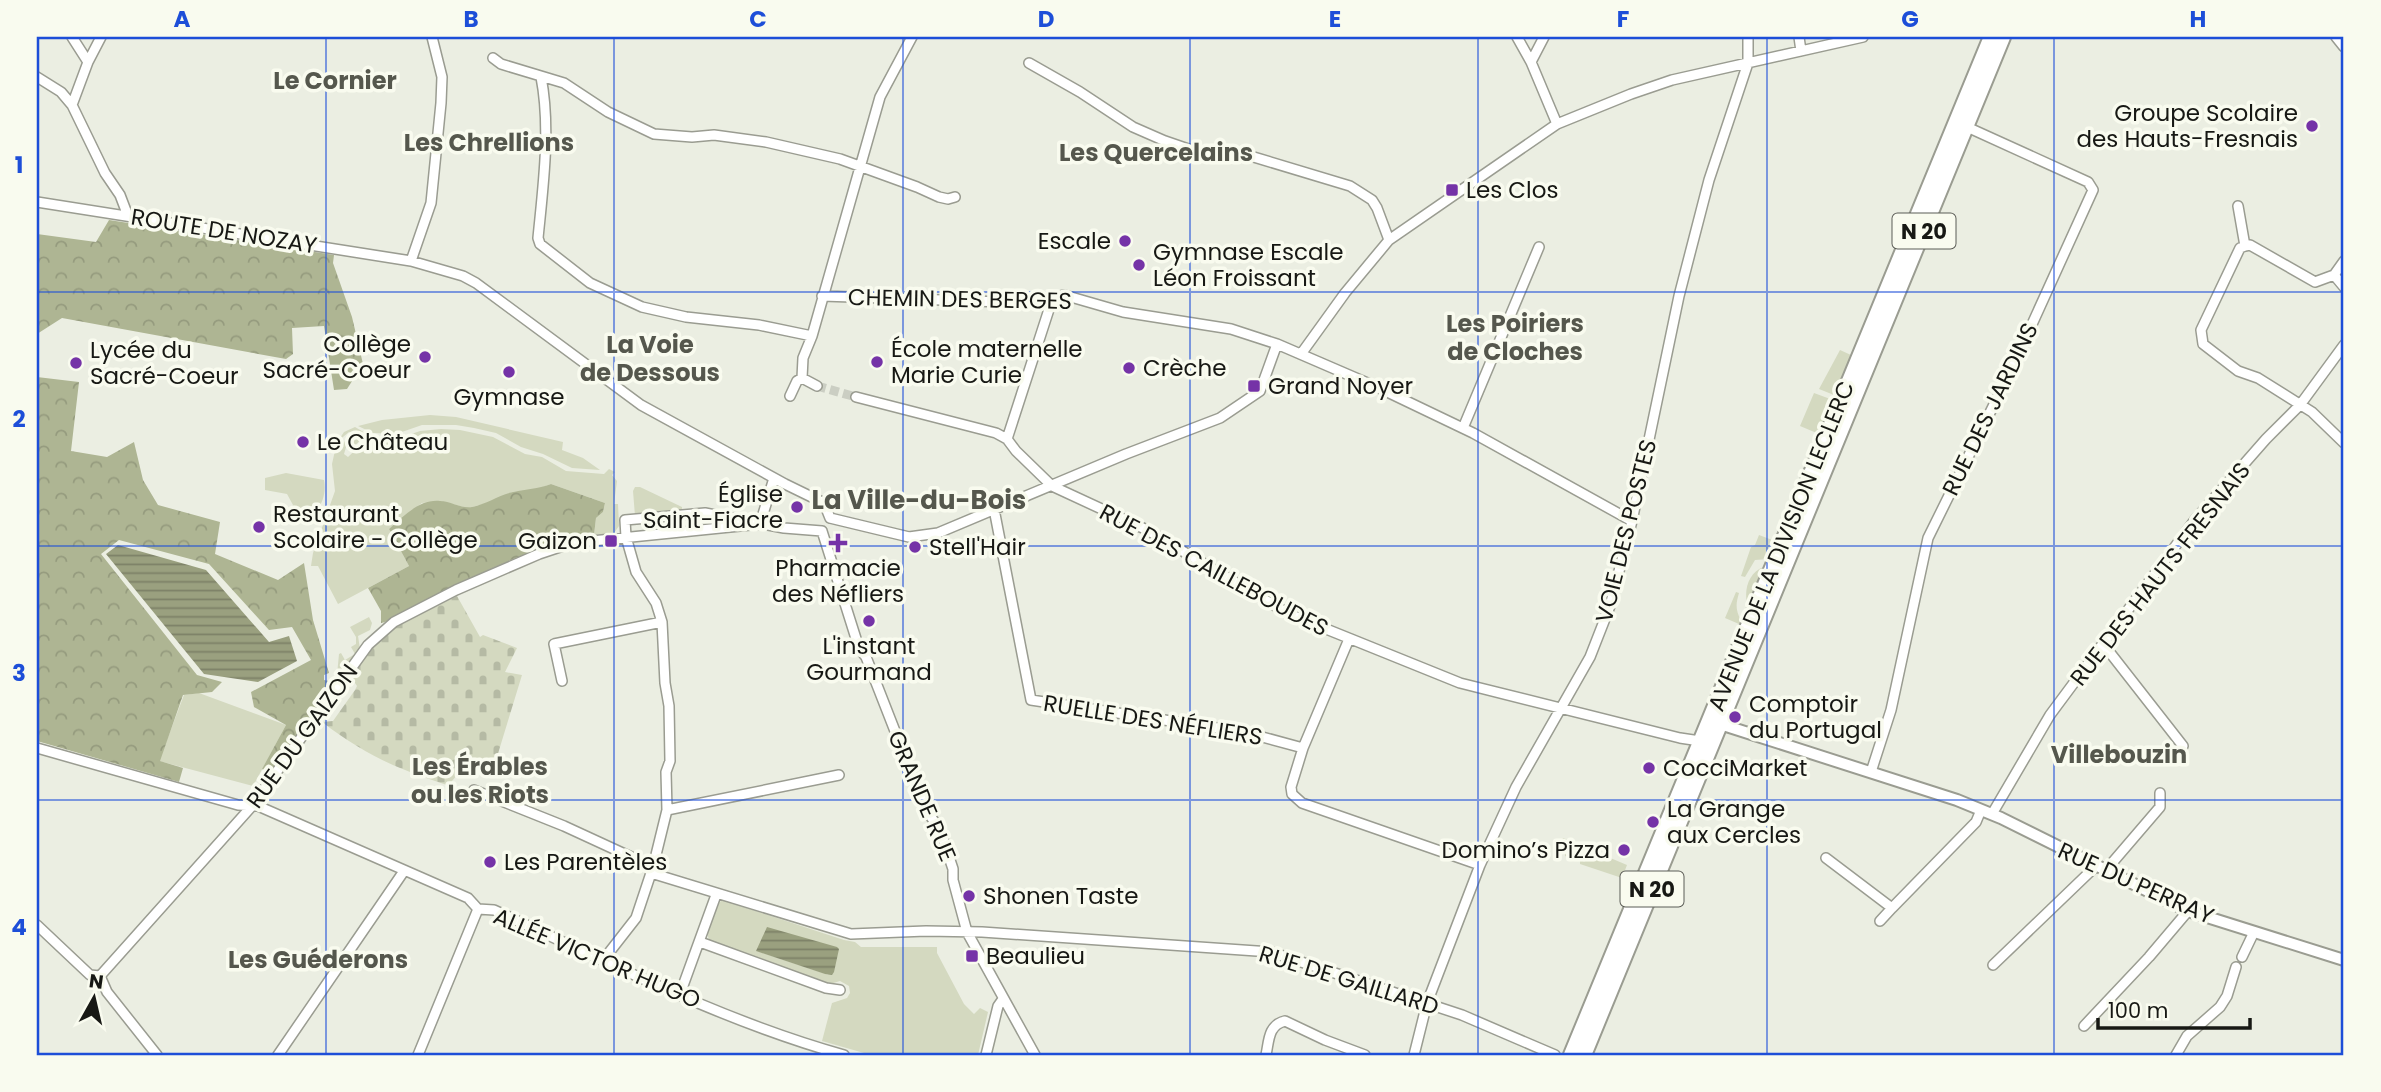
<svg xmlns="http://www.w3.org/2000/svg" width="2381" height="1092" font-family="Poppins,sans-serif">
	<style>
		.green { fill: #d4d9c0; fill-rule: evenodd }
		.forest { fill: url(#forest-crowns) }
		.cemetery { fill: url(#cemetery-stones) }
		.water { fill: url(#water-rules) }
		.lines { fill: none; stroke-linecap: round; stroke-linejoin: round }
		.minor-tunnel { stroke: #cbcec3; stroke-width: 9; stroke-dasharray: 9 4.5; stroke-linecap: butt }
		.minor-casing { stroke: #9a9c91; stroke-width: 12 }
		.tertiary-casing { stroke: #9a9c91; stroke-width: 14 }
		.primary-casing { stroke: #9a9c91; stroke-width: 18 }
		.minor { stroke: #fff; stroke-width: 9 }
		.tertiary { stroke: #fff; stroke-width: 10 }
		.primary { stroke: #fff; stroke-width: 14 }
		.grid { fill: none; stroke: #1d4ed8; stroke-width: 2; stroke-opacity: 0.55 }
		.poi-dot { fill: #7533a7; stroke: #f9fbef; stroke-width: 2.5 }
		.labels { text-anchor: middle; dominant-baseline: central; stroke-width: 7; stroke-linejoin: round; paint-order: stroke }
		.shield { fill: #f9fbef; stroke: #5b5c56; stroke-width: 2 }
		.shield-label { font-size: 21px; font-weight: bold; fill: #171814 }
		.poi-label { font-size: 23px; fill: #171814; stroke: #f9fbef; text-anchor: start }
		.street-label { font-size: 23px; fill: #171814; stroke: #f9fbef }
		.neighbourhood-label { font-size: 24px; font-weight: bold; fill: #55574d; stroke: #f9fbef }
		.quarter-label { font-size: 26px; font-weight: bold; fill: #55574d; stroke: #f9fbef }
		.neatline { fill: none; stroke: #1d4ed8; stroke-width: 2.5 }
		.grid-label { font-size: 23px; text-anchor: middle; font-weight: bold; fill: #1d4ed8 }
	</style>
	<defs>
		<pattern id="forest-crowns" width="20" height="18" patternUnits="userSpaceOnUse" patternTransform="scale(1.75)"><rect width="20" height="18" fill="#aeb593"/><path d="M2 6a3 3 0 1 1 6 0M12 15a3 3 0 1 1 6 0" fill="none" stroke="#959b7e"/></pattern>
		<pattern id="cemetery-stones" width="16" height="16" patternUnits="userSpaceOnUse" patternTransform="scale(1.75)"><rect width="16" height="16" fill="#d4d9c0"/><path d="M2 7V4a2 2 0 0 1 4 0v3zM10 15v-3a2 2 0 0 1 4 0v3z" fill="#b5baa4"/></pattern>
		<pattern id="water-rules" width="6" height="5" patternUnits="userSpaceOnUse" patternTransform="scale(1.75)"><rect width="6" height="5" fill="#9aa07f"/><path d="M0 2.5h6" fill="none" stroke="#7d8167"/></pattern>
	</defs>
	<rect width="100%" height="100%" fill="#ebeee2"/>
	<path class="green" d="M1840,350L1851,355L1834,395L1819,389Z
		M1814,393L1833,400L1819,434L1800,426Z
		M430,415L456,417L563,442L562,450L583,458L600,470L572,468L543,454L521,447L496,433L474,428L456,425H422L396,434L373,433L358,426L382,420Z
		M355,427L367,434L349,451L353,434L349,432L338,441L344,432Z
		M441,429L460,430L493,437L525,454L542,457L566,471L604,474L609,469L615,472L612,475L617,481L614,504H618L619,526L614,533L594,535L596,518L603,512L605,503L551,484L535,490L512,492L488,503L468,508L440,501L422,503L389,529L409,566L338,604L318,566H311L313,553L335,491L332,464L336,446H340L349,437L344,454L348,457L369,437L400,438L420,431Z
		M286,473L324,480C327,496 320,514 304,518L290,509L293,505L287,494L265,490V478Z
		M635,487H640L682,507V513L635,516L633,491Z
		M1759,535L1775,541L1768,559L1755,560L1745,577L1741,576L1751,547L1755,545Z
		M1764,567L1748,606C1743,592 1748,572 1764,567Z
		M1736,592L1739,593C1736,603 1735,610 1741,620L1739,624L1725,618Z
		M369,617L372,623L370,630L358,636L360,649L341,675H337L339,654L341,653L345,660L355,654L351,647L356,644V637L350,627Z
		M199,693L286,725L253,786L159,761L184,695Z
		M1563,838L1627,865L1622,878L1580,864V861L1565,856L1566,851L1559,848Z
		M722,900L844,940L855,942L861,947H937V953L964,1004L974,1014L980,1008L988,1012L978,1055H871L822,1041L832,1003L847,998L850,993L849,986L840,981L827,985L709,940L707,933L719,903ZM763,938L829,975L757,951Z"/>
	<path class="forest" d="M109,220L334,255L333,263L352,317L363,364L347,389L334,390L324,326L292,328L293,354L286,359L62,318L37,334V346V234L96,242Z
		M37,377L79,382L71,451L107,457L134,442L143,480L158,505L220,522L215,554L278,580L304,563L313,620L329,673L324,675V680L329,681L327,694L270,773L262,769L286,725L254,707L251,692L311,660L292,627L269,630L209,564L119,540L101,554L197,675L222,682L212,692L183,695L160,761L183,768L179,782L37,741Z
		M551,484L605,503L603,512L596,518L594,535C539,544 487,570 438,594C424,601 393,621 381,623V611L368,588L409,566L389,529C404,516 419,499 440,501C451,501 461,509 472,507C487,504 499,495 513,492C527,489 537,489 551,484Z"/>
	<path class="cemetery" d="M457,596L480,637L483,635L517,648L505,672L522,675L493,770L465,766L452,781L450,786C397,769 367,756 322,722L333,721L355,690L357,686L351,677L376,643L398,625Z"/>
	<path class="water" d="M118,545L206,570L269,642L289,636L297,661L258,682L204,674L106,554Z
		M767,927L837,947L839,949L834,972L832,975L825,974L756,951Z"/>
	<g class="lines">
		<path class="minor-tunnel" d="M817,386L856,397"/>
		<g class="minor-casing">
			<path id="minor" d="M1517,37L1531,62L1557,124
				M1799,37L1801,51
				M2336,37L2344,47
				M493,58L501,64L564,83L608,112L654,134L692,137L714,135L766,142L840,159L917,187L939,197L948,199L955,197
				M88,62L101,37
				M1531,62L1544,37
				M1029,63L1080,92L1133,127L1165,141L1197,152L1219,151L1247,155L1350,186L1372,200L1377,208L1389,240
				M37,77L61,92L72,105L105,173L120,195L128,216
				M541,77C551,128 543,187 538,238L540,244L590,283L642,307L686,317L759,325L812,336
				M72,105L88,62L72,37
				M37,202L411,261L463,276L476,283L641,405L785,484L824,503L830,518
				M2238,206L2245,246
				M2245,246L2240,248L2201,330L2203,344L2238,371L2258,378L2312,412L2344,443
				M2245,246L2250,245L2315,282L2334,275L2344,261
				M411,261L431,203L441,103L442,77L432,37
				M2334,275L2344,287
				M822,296L1035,303L1064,295L1123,312L1231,329L1277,344L1379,388L1473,433L1632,521
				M1301,354L1345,293L1389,240L1557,124L1631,94L1672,80L1863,37
				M802,378L817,386
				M790,396L797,381L802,378L803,358L812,336L880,97L912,37
				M856,397L996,433L1007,439L1016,451L1052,486L1147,530L1289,614L1460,683L1680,738L1700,741
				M1463,428L1539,247
				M1007,439L1053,297
				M994,509L1031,700L1244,732L1303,748L1291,787L1292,794L1302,803L1480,865
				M830,518L909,537L938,533L1126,454L1220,418L1260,391L1277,344
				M760,524L774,478
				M822,531L859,648L866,657L920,795L929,814L940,830L953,869V880L967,932L1035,1055
				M2104,645L2183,746
				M562,681L554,644L662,622
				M37,748L238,805L258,806L468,898L478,909L494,910C608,962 722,1021 844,1055
				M1303,748L1349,639
				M1871,772L1891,710L1928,538L2014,364L2093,190L2088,182L1967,127
				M474,790L564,826L653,867
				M667,810L839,775
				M1992,814L2050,715L2194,521L2266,439L2300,405L2344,345
				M1826,858L1892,908L1976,822L1981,810
				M2106,870L2160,807V793
				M651,873L851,934L926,931L982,932L1271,952L1462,1015L1555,1055
				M1880,921L1892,908
				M37,925L90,975L100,976
				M700,942L826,988L840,990
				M2242,957L2254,932
				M604,959L636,918L653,867L667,810L666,772L670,761L669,706L665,683L662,622L656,603L636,572L626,537L625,520L705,513L784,528L822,531
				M1993,965L2096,866
				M100,976L252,806L368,645L394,622L456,590L539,554L572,543L760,524
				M100,976L107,992L157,1055
				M680,994L716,895
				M2084,1026L2149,957L2188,911
				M278,1055L404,871
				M418,1055L478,909
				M986,1055L998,1006L1003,999
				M1266,1055C1269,1041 1268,1025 1285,1021L1325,1040L1365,1055
				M1414,1055L1427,1003L1480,865L1516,787L1590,657L1610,606L1632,521L1679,296L1709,180L1748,63V37
				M2176,1055L2187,1036L2220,1007L2227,996L2236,967"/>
		</g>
		<g class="tertiary-casing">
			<path id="tertiary" d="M1716,728L1720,724L1957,800L2001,818L2188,911L2344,960"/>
		</g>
		<g class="primary-casing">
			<path id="primary" d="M1571,1055L1991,37
				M1584,1055L2003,37"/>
		</g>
		<use href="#minor" class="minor"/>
		<use href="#tertiary" class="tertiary"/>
		<use href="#primary" class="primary"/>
	</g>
	<path class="grid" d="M326,37V1055M614,37V1055M903,37V1055M1190,37V1055M1478,37V1055M1767,37V1055M2054,37V1055M37,292H2344M37,546H2344M37,800H2344"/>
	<g class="poi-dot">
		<circle cx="2312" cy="126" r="7"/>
		<rect x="1445" y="183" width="14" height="14" rx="3.5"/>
		<circle cx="1125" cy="241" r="7"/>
		<circle cx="1139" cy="265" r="7"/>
		<circle cx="425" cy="357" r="7"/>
		<circle cx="877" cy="362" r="7"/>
		<circle cx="76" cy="363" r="7"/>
		<circle cx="1129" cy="368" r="7"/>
		<circle cx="509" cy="372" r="7"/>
		<rect x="1247" y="379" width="14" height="14" rx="3.5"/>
		<circle cx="303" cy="442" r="7"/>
		<circle cx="797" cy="507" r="7"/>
		<circle cx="259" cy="527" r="7"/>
		<rect x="604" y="534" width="14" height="14" rx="3.5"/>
		<path d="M834.5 532.5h7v7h7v7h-7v7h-7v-7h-7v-7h7z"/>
		<circle cx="915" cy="547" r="7"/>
		<circle cx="869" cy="621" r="7"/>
		<circle cx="1735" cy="717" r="7"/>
		<circle cx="1649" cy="768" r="7"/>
		<circle cx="1653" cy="822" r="7"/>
		<circle cx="1624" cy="850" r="7"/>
		<circle cx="490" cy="862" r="7"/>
		<circle cx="969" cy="896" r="7"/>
		<rect x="965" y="949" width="14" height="14" rx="3.5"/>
	</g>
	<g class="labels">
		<g class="shield">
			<rect x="1892.5" y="213.5" width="63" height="35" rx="5"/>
			<rect x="1620.5" y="871.5" width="63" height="35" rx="5"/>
		</g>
		<g class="shield-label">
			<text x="1924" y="231">N 20</text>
			<text x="1652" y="889">N 20</text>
		</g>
		<g class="poi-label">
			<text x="2298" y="113" text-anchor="end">Groupe Scolaire<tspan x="2298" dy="26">des Hauts-Fresnais</tspan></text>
			<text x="1466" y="190">Les Clos</text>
			<text x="1111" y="241" text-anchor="end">Escale</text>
			<text x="1153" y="252">Gymnase Escale<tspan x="1153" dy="26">Léon Froissant</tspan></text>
			<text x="411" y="344" text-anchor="end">Collège<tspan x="411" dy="26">Sacré-Coeur</tspan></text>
			<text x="891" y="349">École maternelle<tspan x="891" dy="26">Marie Curie</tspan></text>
			<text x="90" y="350">Lycée du<tspan x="90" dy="26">Sacré-Coeur</tspan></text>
			<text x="1143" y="368">Crèche</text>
			<text x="1268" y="386">Grand Noyer</text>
			<text x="509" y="397" text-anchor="middle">Gymnase</text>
			<text x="317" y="442">Le Château</text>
			<text x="783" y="494" text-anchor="end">Église<tspan x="783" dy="26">Saint-Fiacre</tspan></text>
			<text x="273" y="514">Restaurant<tspan x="273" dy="26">Scolaire - Collège</tspan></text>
			<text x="597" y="541" text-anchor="end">Gaizon</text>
			<text x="929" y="547">Stell'Hair</text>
			<text x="838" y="568" text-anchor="middle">Pharmacie<tspan x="838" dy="26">des Néfliers</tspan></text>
			<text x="869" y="646" text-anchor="middle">L'instant<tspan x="869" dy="26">Gourmand</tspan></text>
			<text x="1749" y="704">Comptoir<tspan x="1749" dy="26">du Portugal</tspan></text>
			<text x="1663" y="768">CocciMarket</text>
			<text x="1667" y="809">La Grange<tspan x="1667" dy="26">aux Cercles</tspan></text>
			<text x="1610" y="850" text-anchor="end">Domino’s Pizza</text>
			<text x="504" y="862">Les Parentèles</text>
			<text x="983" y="896">Shonen Taste</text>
			<text x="986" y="956">Beaulieu</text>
		</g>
		<g class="street-label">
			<text transform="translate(224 231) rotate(9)">ROUTE DE NOZAY</text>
			<text transform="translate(960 299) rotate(1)">CHEMIN DES BERGES</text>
			<text transform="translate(1990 409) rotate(-64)">RUE DES JARDINS</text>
			<text transform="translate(1626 531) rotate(-76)">VOIE DES POSTES</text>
			<text transform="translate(1781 546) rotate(-68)">AVENUE DE LA DIVISION LECLERC</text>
			<text transform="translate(1214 570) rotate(28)">RUE DES CAILLEBOUDES</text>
			<text transform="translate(2160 574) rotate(-52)">RUE DES HAUTS FRESNAIS</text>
			<text transform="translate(1153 720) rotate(9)">RUELLE DES NÉFLIERS</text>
			<text transform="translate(302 736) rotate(-54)">RUE DU GAIZON</text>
			<text transform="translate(922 796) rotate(67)">GRANDE RUE</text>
			<text transform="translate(2136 883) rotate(24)">RUE DU PERRAY</text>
			<text transform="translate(597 958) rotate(23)">ALLÉE VICTOR HUGO</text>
			<text transform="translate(1349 980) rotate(17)">RUE DE GAILLARD</text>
		</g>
		<g class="neighbourhood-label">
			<text x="335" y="80">Le Cornier</text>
			<text x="489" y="142">Les Chrellions</text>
			<text x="1156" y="152">Les Quercelains</text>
			<text x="1515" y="323">Les Poiriers<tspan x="1515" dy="28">de Cloches</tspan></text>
			<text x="650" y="344">La Voie<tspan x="650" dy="28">de Dessous</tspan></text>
			<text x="2119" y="754">Villebouzin</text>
			<text x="480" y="766">Les Érables<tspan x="480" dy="28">ou les Riots</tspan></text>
			<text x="318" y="959">Les Guéderons</text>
		</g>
		<g class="quarter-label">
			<text x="919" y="500">La Ville-du-Bois</text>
		</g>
	</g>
	<rect width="2381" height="1092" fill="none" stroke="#f9fbef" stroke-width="77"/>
	<g transform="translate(94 998) rotate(8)" stroke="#f9fbef" stroke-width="5" paint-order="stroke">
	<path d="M0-5L12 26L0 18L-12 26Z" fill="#171814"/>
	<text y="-10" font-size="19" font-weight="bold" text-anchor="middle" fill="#171814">N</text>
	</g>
	<path d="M2098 1018v10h152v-10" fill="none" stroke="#171814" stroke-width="3.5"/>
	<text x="2108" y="1018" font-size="21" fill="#171814" stroke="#f9fbef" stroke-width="5" paint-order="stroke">100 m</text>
	<rect x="38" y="38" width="2304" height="1016" class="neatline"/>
	<g class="grid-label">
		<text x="182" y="27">A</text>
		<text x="471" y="27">B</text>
		<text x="758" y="27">C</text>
		<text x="1046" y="27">D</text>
		<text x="1335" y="27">E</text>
		<text x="1623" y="27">F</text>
		<text x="1910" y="27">G</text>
		<text x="2198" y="27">H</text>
		<text x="19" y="173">1</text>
		<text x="19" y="427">2</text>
		<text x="19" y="681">3</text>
		<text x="19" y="935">4</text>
	</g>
</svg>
